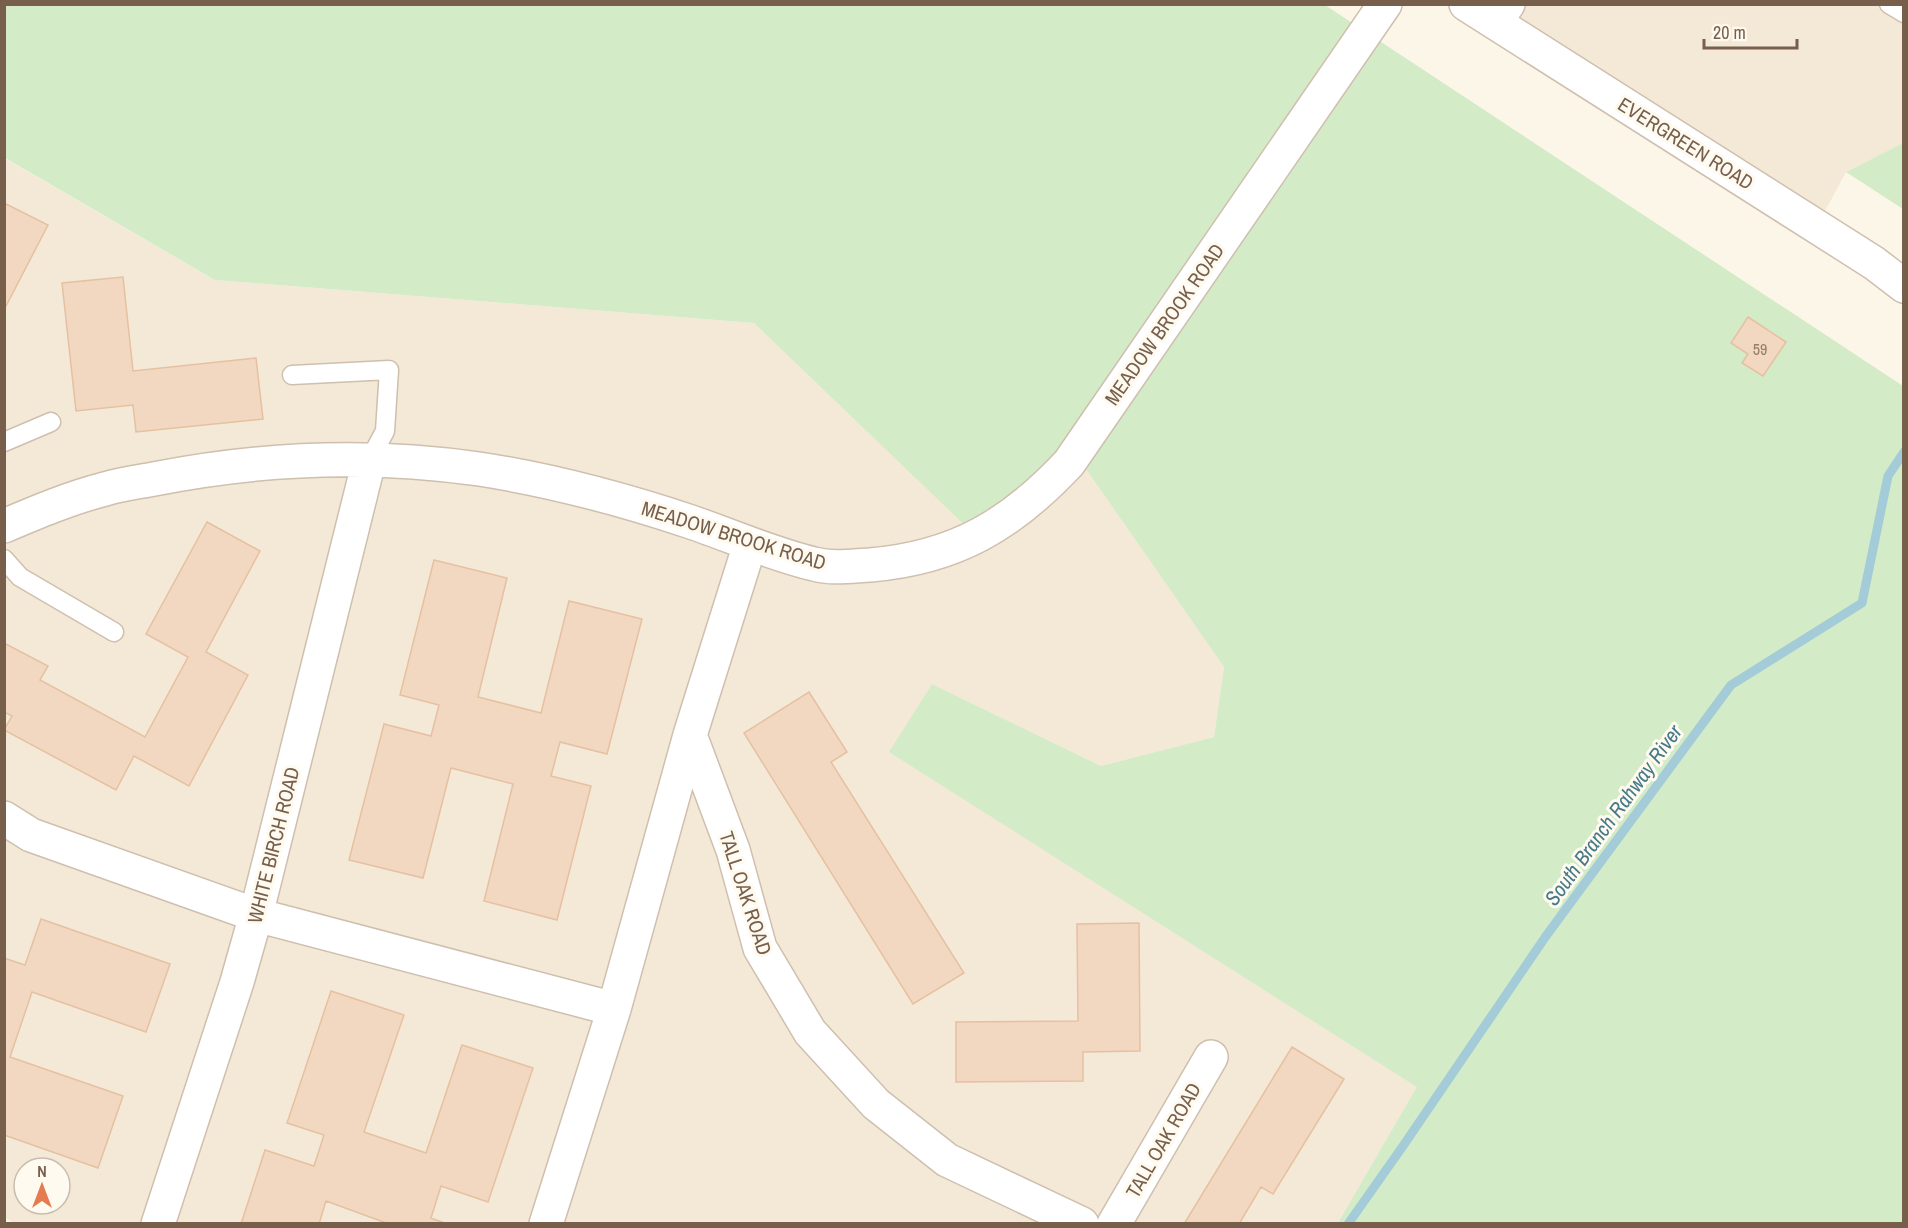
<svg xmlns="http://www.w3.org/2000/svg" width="1908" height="1228" font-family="'Archivo Narrow',sans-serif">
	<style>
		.residential { fill: #f4e9d7; fill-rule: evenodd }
		.green { fill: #d3ebc7 }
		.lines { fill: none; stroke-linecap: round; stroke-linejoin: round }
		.stream { stroke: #a3ccd8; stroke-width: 9 }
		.building { fill: #f2d8c0; stroke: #e5c0a1; stroke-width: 1.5 }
		.service-casing { stroke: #cfbfae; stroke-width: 21 }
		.minor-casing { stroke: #cfbfae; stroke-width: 36 }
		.tertiary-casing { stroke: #cfbfae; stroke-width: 36 }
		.service { stroke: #fff; stroke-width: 18 }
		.minor { stroke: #fff; stroke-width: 33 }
		.tertiary { stroke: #fff; stroke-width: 33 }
		.labels { text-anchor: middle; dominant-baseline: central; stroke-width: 6; stroke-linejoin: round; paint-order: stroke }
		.number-label { font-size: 16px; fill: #967d69 }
		.street-label { font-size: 20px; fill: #775f4c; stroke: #fffaef }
		.water-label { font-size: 21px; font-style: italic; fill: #467a8b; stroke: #fffaef }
	</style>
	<rect width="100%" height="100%" fill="#fcf6e9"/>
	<path class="residential" d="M1466,5H1903V143L1846,172L1817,226Z
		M4,158L215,280L754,323L974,533L1075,452L1224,667L1214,737L1101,766L932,684L890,752L1418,1087L1338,1223L17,1224L5,1218ZM24,1168H60V1204H24Z"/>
	<path class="green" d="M5,5H1325L1903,386V1223H1338L1417,1087L889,752L932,684L1101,766L1214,737L1224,667L1075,453L974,534L754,323L215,280L5,158Z
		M1903,143V209L1846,172Z"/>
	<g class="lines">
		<path class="stream" d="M1348,1224L1403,1146L1546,936L1731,685L1862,603L1888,476L1904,452"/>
	</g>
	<path class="building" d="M4,203L48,225L4,310Z
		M123,277L133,371L256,358L263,419L136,432L133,405L76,411L62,283Z
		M1748,317L1786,342L1763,376L1742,363L1748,354L1731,343Z
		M207,522L260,551L206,652L248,675L189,786L134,756L116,790L4,730L12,716L4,712V643L48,666L40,680L145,737L188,657L146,634Z
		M434,560L507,578L478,697L541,713L569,601L642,619L607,754L560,742L551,776L591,786L557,920L484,901L513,784L451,768L423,878L349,860L384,724L431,736L439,705L400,695Z
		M809,692L847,752L831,762L964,973L913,1004L744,733Z
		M41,919L170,964L146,1032L32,992L10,1057L123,1096L98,1168L4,1135V958L25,965Z
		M1139,923L1140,1051L1083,1052V1081L956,1082V1022L1078,1021L1077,924Z
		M331,991L404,1015L364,1132L426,1153L462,1045L533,1068L488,1202L441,1186L431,1218L447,1224H389L326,1201L319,1224H241L265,1150L314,1166L324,1135L287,1123Z
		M1292,1047L1344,1079L1273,1194L1261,1187L1239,1224H1184Z"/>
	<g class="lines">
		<g class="service-casing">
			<path id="service" d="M1889,4L1904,13
				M292,375L389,370L385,431L369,461
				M4,442L51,422
				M4,559L20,577L114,632"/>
		</g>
		<g class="minor-casing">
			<path id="minor" d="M1495,22L1508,4
				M4,526C37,512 70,498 105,489C121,484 138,482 154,479C260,458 372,454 479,469C551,480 622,499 691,522C732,536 772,554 814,564C832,569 851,566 870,565C955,558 1011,525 1069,463L1385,4
				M750,544L690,735L733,850L760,948L810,1032L876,1104L947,1160L1082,1224
				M4,818L31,835L256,915L614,1009
				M158,1224L237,982L256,915L369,461
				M546,1224L614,1009L690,735
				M1114,1224L1211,1057"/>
		</g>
		<g class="tertiary-casing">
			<path id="tertiary" d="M1466,4L1874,263L1904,286"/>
		</g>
		<use href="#service" class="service"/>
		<use href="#minor" class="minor"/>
		<use href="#tertiary" class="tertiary"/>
	</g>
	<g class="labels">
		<g class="number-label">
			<text x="1760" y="349">59</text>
		</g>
		<g class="street-label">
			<text transform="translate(1686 143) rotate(32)">EVERGREEN ROAD</text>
			<text transform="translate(1164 324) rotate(-55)">MEADOW BROOK ROAD</text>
			<text transform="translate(734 535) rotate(17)">MEADOW BROOK ROAD</text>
			<text transform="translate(273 845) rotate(-76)">WHITE BIRCH ROAD</text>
			<text transform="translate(746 893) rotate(72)">TALL OAK ROAD</text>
			<text transform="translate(1163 1140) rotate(-60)">TALL OAK ROAD</text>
		</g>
		<g class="water-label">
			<text transform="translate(1613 815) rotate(-54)">South Branch Rahway River</text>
		</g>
	</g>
	<rect width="1908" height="1228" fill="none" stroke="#775f4c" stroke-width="12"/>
	<g transform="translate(42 1186)"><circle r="28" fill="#fffaef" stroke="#c9bcae" stroke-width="1.5"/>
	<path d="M0-4.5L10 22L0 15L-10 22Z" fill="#e57c4f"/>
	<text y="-9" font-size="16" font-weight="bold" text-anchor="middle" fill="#775f4c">N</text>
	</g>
	<path d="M1704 39v9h93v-9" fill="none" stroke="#775f4c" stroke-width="3"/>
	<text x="1713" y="39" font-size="18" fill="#775f4c" stroke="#fffaef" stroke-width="4.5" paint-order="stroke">20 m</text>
</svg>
